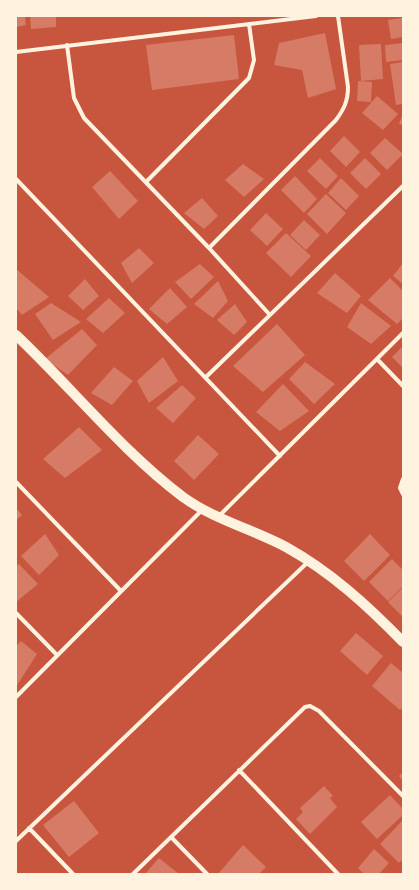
<svg xmlns="http://www.w3.org/2000/svg" width="419" height="890" font-family="'Libre Baskerville',serif">
	<style>
		.building { fill: #d67c66 }
		.lines { fill: none; stroke-linecap: round; stroke-linejoin: round }
		.minor { stroke: #fff3e0; stroke-width: 4 }
		.primary { stroke: #fff3e0; stroke-width: 10 }
	</style>
	<rect width="100%" height="100%" fill="#c8553d"/>
	<path class="building" d="M16,16H25L26,25L16,27Z
		M30,16H56V27L31,29Z
		M403,18V37L391,39L388,20Z
		M325,33L336,89L308,98L302,70L274,65L279,43Z
		M234,35L239,79L152,90L146,45Z
		M403,43V60L386,62L385,45Z
		M381,44L383,79L361,81L359,45Z
		M403,62V104L396,105L390,64Z
		M358,81L372,82L371,102L357,101Z
		M377,96L398,114L383,130L362,113Z
		M403,113V125L399,124Z
		M344,136L360,152L346,167L330,151Z
		M385,138L403,154L387,170L370,153Z
		M320,158L338,176L326,189L307,171Z
		M365,158L381,174L366,189L350,173Z
		M243,164L264,179L244,197L225,180Z
		M110,171L138,201L119,219L92,187Z
		M295,176L317,199L304,213L281,190Z
		M341,178L359,196L346,210L328,193Z
		M326,194L346,213L327,234L307,214Z
		M202,198L218,216L204,229L184,213Z
		M266,213L283,229L267,246L250,230Z
		M304,220L320,235L306,250L290,235Z
		M286,233L311,256L291,277L266,253Z
		M139,248L154,263L132,283L121,263Z
		M403,263V284L393,276Z
		M200,264L214,277L191,299L175,282Z
		M16,269L49,297L22,315L16,308Z
		M335,273L361,296L347,313L317,293Z
		M390,278L403,291V318L397,324L368,300Z
		M85,279L99,296L83,310L68,296Z
		M218,281L228,301L213,318L194,304Z
		M170,288L187,307L167,324L149,309Z
		M109,298L125,313L103,333L86,319Z
		M51,303L81,322L53,340L35,314Z
		M361,303L391,326L371,344L347,327Z
		M235,304L247,322L234,335L217,320Z
		M277,324L305,355L263,392L233,366Z
		M82,329L97,345L68,375L45,359Z
		M403,346V368L392,357Z
		M163,357L178,381L149,403L137,381Z
		M305,362L335,384L314,404L289,379Z
		M114,367L133,381L112,405L91,393Z
		M283,384L309,411L280,431L256,412Z
		M182,385L196,398L173,423L156,408Z
		M79,427L102,450L65,478L43,459Z
		M198,435L219,454L194,480L174,461Z
		M16,508L22,515L16,520Z
		M45,534L59,555L39,575L21,556Z
		M370,534L390,555L364,581L344,561Z
		M392,559L403,570V586L388,601L369,582Z
		M19,564L38,584L16,602V567Z
		M403,587V617L388,602Z
		M356,633L383,656L367,675L340,651Z
		M21,641L37,654L16,687V646Z
		M391,663L403,673V707L400,710L372,686Z
		M403,772V781L399,776Z
		M324,786L333,796L330,798L337,807L310,834L296,819L303,812L300,808Z
		M390,795L403,809V815L377,839L361,822Z
		M74,801L99,833L69,857L43,825Z
		M403,820V859L399,863L380,844Z
		M243,845L266,867L259,874H218Z
		M374,849L389,863L379,874H364L358,868Z
		M159,858L179,874H145Z"/>
	<g class="lines">
		<path class="minor" d="M67,45L74,98L84,118L209,248L270,315
			M16,52L316,16
			M16,179L280,456
			M146,182L249,78L254,60L249,24
			M209,248L336,120C344,109 348,101 348,87L338,16
			M377,359L403,386
			M206,377L403,186
			M403,479L400,488L403,494
			M16,482L121,591
			M219,516L403,333
			M16,613L57,655
			M16,697L202,510
			M239,770L338,874
			M29,828L73,874
			M171,837L207,874
			M16,841L308,562
			M133,874L305,707L310,706L319,711L403,796"/>
		<path class="primary" d="M16,335C72,388 121,450 183,497C215,520 252,529 286,547C331,572 368,606 403,642"/>
	</g>
	<rect width="419" height="890" fill="none" stroke="#fff3e0" stroke-width="34"/>
</svg>
